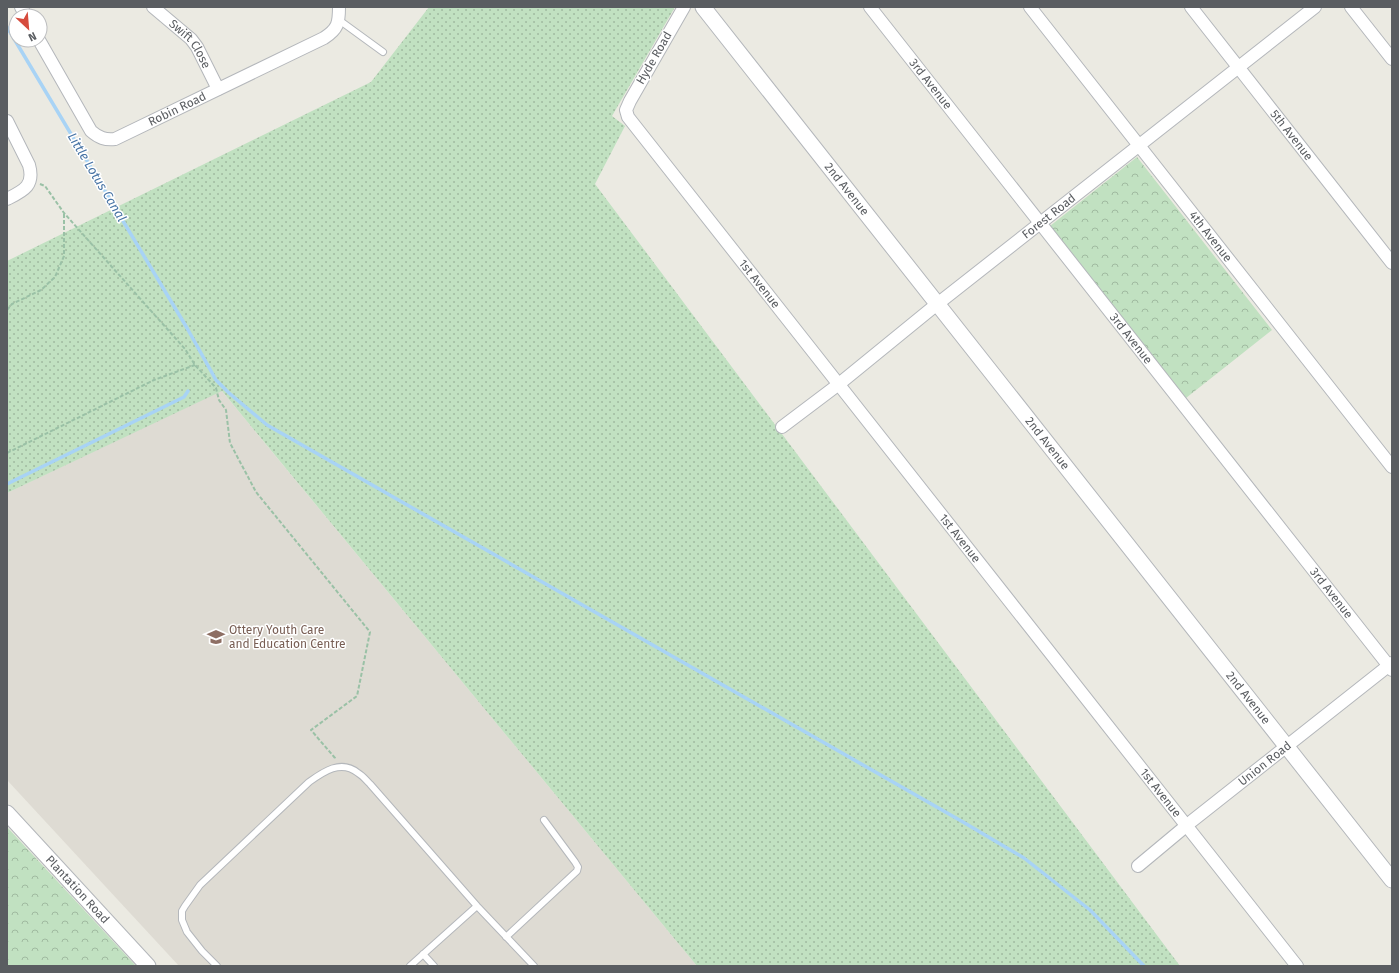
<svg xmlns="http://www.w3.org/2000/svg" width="1399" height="973" font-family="'Fira Sans',sans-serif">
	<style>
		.education { fill: #dedbd3 }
		.grass { fill: url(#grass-dots) }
		.park { fill: url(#park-crowns) }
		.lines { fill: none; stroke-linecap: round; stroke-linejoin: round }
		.stream { stroke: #a8d3f5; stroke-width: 3.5 }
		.service-casing { stroke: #b4b7bb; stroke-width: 8 }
		.minor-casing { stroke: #b4b7bb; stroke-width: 14 }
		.tertiary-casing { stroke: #b4b7bb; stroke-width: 17 }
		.path { stroke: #9ac1a6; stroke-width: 2; stroke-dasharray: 4 2; stroke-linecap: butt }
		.service { stroke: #fff; stroke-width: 6 }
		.minor { stroke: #fff; stroke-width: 12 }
		.tertiary { stroke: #fff; stroke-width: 15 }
		.labels { text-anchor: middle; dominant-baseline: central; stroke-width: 3; stroke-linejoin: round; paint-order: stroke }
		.street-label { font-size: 12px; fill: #5a5d61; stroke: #fff }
		.education-label { font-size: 12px; fill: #785e54; stroke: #fff; text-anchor: start }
		.water-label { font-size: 13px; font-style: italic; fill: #4874a5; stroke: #fff }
	</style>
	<defs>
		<pattern id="grass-dots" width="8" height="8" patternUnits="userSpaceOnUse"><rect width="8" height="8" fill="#c1e1c1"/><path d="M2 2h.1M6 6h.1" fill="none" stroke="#a0baa0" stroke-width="1.8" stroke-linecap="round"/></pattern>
		<pattern id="park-crowns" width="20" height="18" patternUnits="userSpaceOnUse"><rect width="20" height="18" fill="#c1e1c1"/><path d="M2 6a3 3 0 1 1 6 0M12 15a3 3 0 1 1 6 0" fill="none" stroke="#a0baa0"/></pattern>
	</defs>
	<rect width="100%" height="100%" fill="#ebeae2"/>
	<path class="education" d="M221,390L697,966H179L7,780V493Z"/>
	<path class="grass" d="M429,7H675L612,116L625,126L595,184L1180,966H697L222,391L7,493V261L371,82Z"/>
	<path class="park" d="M1137,157L1272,330L1186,398L1050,226Z
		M7,827L136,966H7Z"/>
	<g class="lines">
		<path class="stream" d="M7,27L187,328L216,380L229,393L267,425L963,822L1024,858L1090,910L1144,966
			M7,484L184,397L188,391"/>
		<g class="service-casing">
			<path id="service" d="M339,20L383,52
				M506,937L577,871L578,867L575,862L544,820
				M423,954L434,966
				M217,966L202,951L187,932L182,920V911L185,906L200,885L309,782C323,772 341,759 358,773C363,776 366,780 370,784L477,906L534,966
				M410,966L477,906"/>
		</g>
		<g class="minor-casing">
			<g id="minor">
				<path d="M21,7L26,16"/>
				<path id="s1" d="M153,7L191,39L197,47L218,89"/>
				<path id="s2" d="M684,7L630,101L626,110L628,117L1297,966"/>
				<path id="s3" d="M870,7L1392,670"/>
				<path id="s4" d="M1030,7L1392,467"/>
				<path id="s5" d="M1191,7L1392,263"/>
				<path d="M1351,7L1392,59"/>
				<path id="s6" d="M39,40L91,131C99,138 105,140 115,139L324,38C338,29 339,23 339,7"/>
				<path d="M7,121L29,165C35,186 23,191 7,199"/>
				<path id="s7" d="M782,427L839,384L931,309L1315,7"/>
				<path id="s8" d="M1138,866L1192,821L1392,663"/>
			</g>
		</g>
		<g class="tertiary-casing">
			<g id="tertiary">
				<path id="s9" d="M703,7L1392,880"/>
				<path id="s10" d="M7,813L148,966"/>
			</g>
		</g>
		<path class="path" d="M40,184L45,186L64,213L185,349L195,365L216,388L219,400L226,410L230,443L256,492L370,632L357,696L311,730L335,758V760
			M7,310L12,304L41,290L55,277L64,256V214
			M7,453L154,380L195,365"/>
		<use href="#service" class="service"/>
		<use href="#minor" class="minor"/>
		<use href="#tertiary" class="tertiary"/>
	</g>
	<defs>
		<g id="school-bare" transform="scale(1.38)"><path d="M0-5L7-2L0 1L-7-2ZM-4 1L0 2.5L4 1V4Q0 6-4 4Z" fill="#8d6e63" stroke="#fff" stroke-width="2.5" paint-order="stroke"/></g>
	</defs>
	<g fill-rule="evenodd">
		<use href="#school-bare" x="216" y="637"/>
	</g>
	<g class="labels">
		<g class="street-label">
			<text stroke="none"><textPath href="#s1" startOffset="53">Swift Close</textPath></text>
			<text transform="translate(654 58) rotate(-60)">Hyde Road</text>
			<text stroke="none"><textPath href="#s3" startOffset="98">3rd Avenue</textPath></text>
			<text stroke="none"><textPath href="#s6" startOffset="200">Robin Road</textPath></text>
			<text stroke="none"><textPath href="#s5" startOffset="163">5th Avenue</textPath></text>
			<text stroke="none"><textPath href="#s9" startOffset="232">2nd Avenue</textPath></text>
			<text stroke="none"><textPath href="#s7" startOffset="340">Forest Road</textPath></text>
			<text stroke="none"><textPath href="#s4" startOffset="292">4th Avenue</textPath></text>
			<text stroke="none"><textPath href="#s2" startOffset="338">1st Avenue</textPath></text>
			<text stroke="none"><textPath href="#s3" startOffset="422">3rd Avenue</textPath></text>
			<text stroke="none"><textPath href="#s9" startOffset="556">2nd Avenue</textPath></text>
			<text stroke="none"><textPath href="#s2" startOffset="662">1st Avenue</textPath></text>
			<text stroke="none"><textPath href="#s3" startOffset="746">3rd Avenue</textPath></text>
			<text stroke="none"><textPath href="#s9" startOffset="880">2nd Avenue</textPath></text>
			<text stroke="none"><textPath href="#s8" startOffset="163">Union Road</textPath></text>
			<text stroke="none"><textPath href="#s2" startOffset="986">1st Avenue</textPath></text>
			<text stroke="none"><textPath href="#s10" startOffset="104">Plantation Road</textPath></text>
		</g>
		<g class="education-label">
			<text x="229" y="630">Ottery Youth Care<tspan x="229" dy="14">and Education Centre</tspan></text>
		</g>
		<g class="water-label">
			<text transform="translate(97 177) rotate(59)">Little Lotus Canal</text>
		</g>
	</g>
	<rect width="1399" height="973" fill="none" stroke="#5a5d61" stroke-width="16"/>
	<g transform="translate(28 28) rotate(154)"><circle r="19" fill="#ffffff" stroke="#bdbec0"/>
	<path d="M0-3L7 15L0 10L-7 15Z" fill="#d64b3d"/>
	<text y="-6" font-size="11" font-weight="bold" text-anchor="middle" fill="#5a5d61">N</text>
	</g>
</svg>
